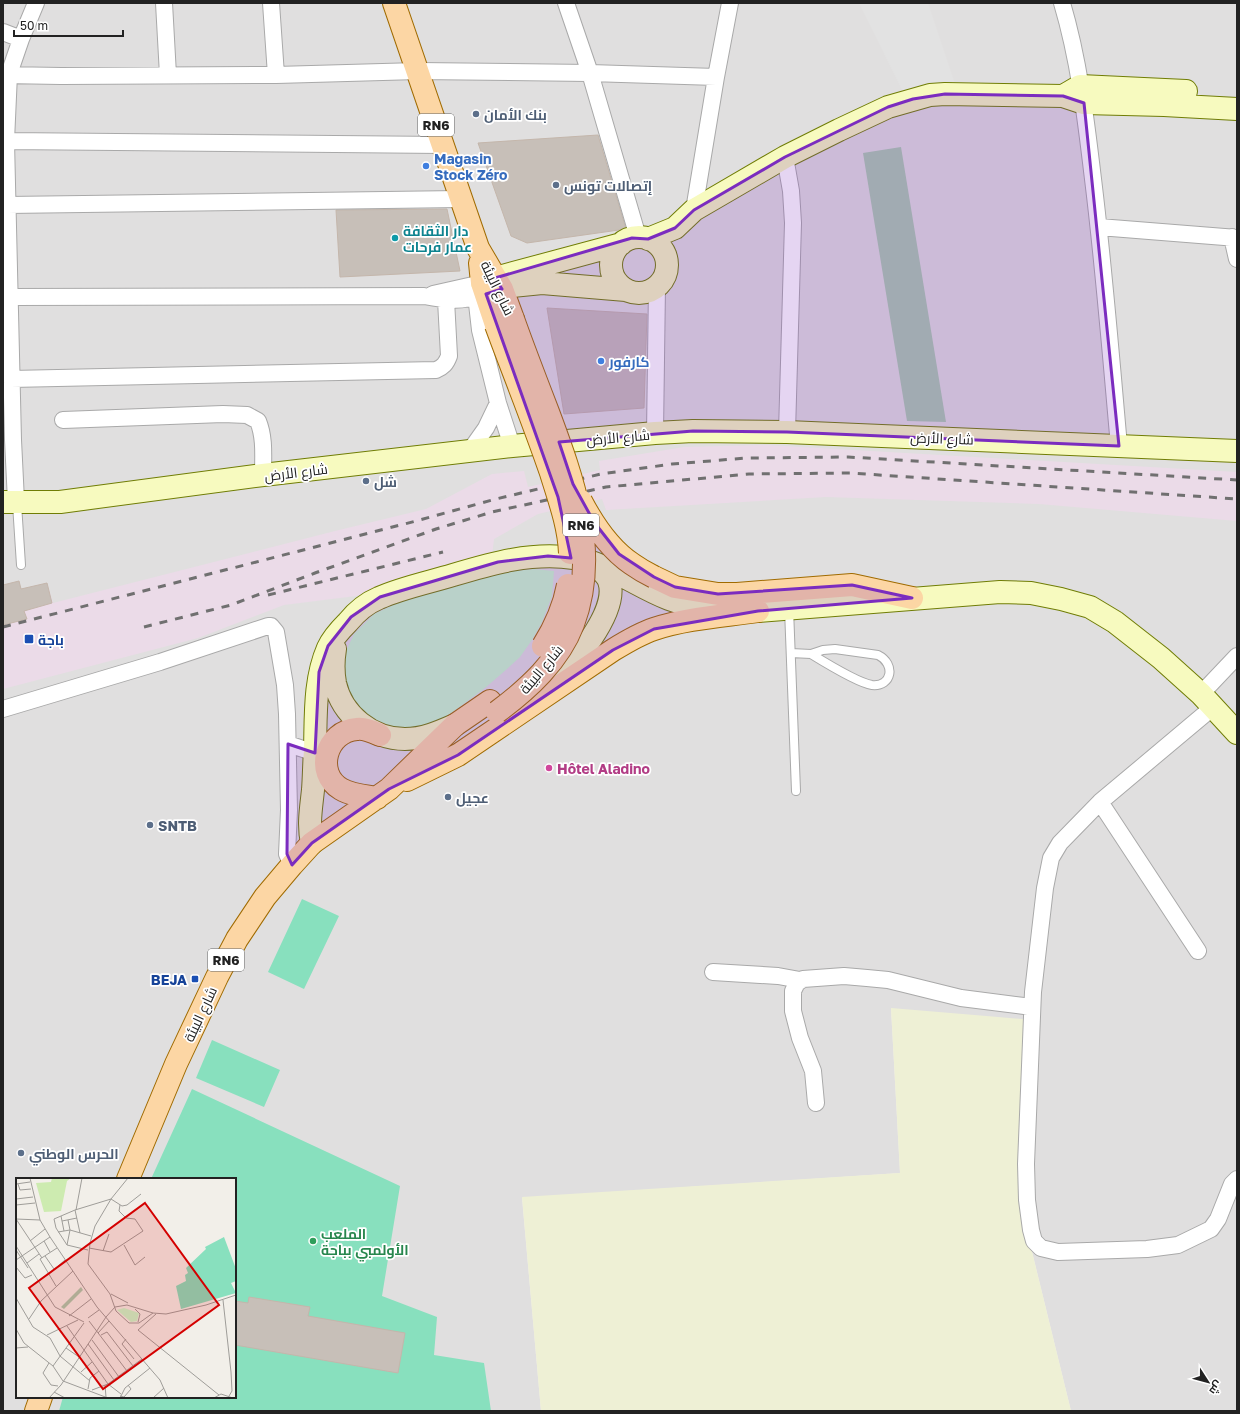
<svg xmlns="http://www.w3.org/2000/svg" width="1240" height="1414" font-family="'Golos Text',Cairo,sans-serif">
	<style>
		.residential { fill: #e0dfdf; fill-rule: evenodd }
		.industrial { fill: #ebdbe8 }
		.farmland { fill: #eef0d5 }
		.cemetery { fill: #aacbaf }
		.park { fill: #c8facc }
		.pitch { fill: #88e0be }
		.parking { fill: #e2e2e2 }
		.building { fill: #c7bfb8; stroke: #c4b6ab }
		.lines { fill: none; stroke-linecap: round; stroke-linejoin: round }
		.lane-casing { stroke: #a9a9a9; stroke-width: 10 }
		.street-casing { stroke: #a9a9a9; stroke-width: 18 }
		.secondary-casing { stroke: #707d05; stroke-width: 24 }
		.primary-casing { stroke: #a06b00; stroke-width: 24 }
		.lane { stroke: #fff; stroke-width: 8 }
		.street { stroke: #fff; stroke-width: 16 }
		.secondary { stroke: #f7fabf; stroke-width: 22 }
		.primary { stroke: #fcd6a4; stroke-width: 22 }
		.rail { stroke: #707070; stroke-width: 3; stroke-dasharray: 8 8; stroke-linecap: butt }
		.primary-bridge-casing { stroke: #a06b00; stroke-width: 24; stroke-linecap: butt }
		.primary-bridge { stroke: #fcd6a4; stroke-width: 22 }
		.marked { fill: #7b2cbf; fill-opacity: 0.2; stroke: #7b2cbf; stroke-width: 3; stroke-linejoin: round }
		.service-dot { fill: #5c6f8a; stroke: #fff; stroke-width: 1.5 }
		.shop-dot { fill: #3f7fe0; stroke: #fff; stroke-width: 1.5 }
		.culture-dot { fill: #0f9aa8; stroke: #fff; stroke-width: 1.5 }
		.transit-dot { fill: #1a4fb4; stroke: #fff; stroke-width: 1.5 }
		.hotel-dot { fill: #d1479c; stroke: #fff; stroke-width: 1.5 }
		.leisure-dot { fill: #2e9e5b; stroke: #fff; stroke-width: 1.5 }
		.labels { text-anchor: middle; dominant-baseline: central; stroke-width: 3.5; stroke-linejoin: round; paint-order: stroke }
		.shield { fill: #fff; stroke: #646464; stroke-width: 1 }
		.shield-label { font-size: 13px; font-weight: bold; fill: #222 }
		.service-label { font-size: 14px; font-weight: bold; fill: #4e5e75; stroke: #fff; text-anchor: start }
		.shop-label { font-size: 14px; font-weight: bold; fill: #366cbe; stroke: #fff; text-anchor: start }
		.culture-label { font-size: 14px; font-weight: bold; fill: #0d838f; stroke: #fff; text-anchor: start }
		.street-label { font-size: 14px; fill: #222; stroke: #fff }
		.transit-label { font-size: 14px; font-weight: bold; fill: #164399; stroke: #fff; text-anchor: start }
		.hotel-label { font-size: 14px; font-weight: bold; fill: #b23c85; stroke: #fff; text-anchor: start }
		.leisure-label { font-size: 14px; font-weight: bold; fill: #27864d; stroke: #fff; text-anchor: start }
		.inset-road { fill: none; stroke: #9f9d99; stroke-width: 1 }
		.view { fill: #d40000; fill-opacity: 0.15; stroke: #d40000; stroke-width: 2 }
		.inset-edge { fill: none; stroke: #222; stroke-width: 2 }
	</style>
	<rect width="100%" height="100%" fill="#f2efe9"/>
	<path class="residential" d="M3,3H1237V1411H1071L1024,1219L891,1008L900,1173L522,1198L541,1411H3ZM17,1179H235V1397H17Z"/>
	<path class="industrial" d="M767,445L1237,472V521L1039,504L826,497L606,510L602,499L538,514L494,539L492,556L372,594L284,605L198,638L3,689V585L21,589L47,583L53,603L335,531L426,509L492,474L524,471L528,487L600,470L599,461L684,447Z"/>
	<path class="farmland" d="M891,1008L1034,1020L1024,1219L1071,1411H541L522,1197L900,1173Z"/>
	<path class="cemetery" d="M901,147L946,422L907,421L863,153Z"/>
	<path class="park" d="M534,569L554,571L552,596L542,622L532,640L520,657L507,669L485,688L450,714L429,726L395,729L376,722L359,709L347,691L343,669L345,653L354,634L374,614L417,594L473,579L514,571Z"/>
	<path class="pitch" d="M302,899L339,916L304,989L268,972Z
		M212,1040L280,1070L264,1107L196,1078Z
		M192,1089L400,1186L382,1296L437,1317L434,1355L484,1363L491,1411H59L63,1397H235V1179H151Z"/>
	<path class="parking" d="M859,3H928L955,84L903,92Z"/>
	<path class="building" d="M598,135L626,229L527,243L511,236L478,143Z
		M447,209L460,271L340,277L336,210Z
		M547,308L647,314L644,408L564,414Z
		M19,581L21,589L47,583L52,603L24,611L27,619L3,625V585Z
		M249,1297L310,1307L308,1316L405,1333L398,1373L235,1345V1301L248,1303Z"/>
	<g class="lines">
		<g class="lane-casing">
			<path id="lane" d="M17,504L21,565
				M789,609L796,791
				M835,649L878,655C896,664 892,687 872,685C858,683 824,662 811,654L823,650Z
				M791,653L811,654"/>
		</g>
		<g class="street-casing">
			<path id="street" d="M164,3L168,75
				M271,3L276,75
				M566,3L590,73L638,237
				M1062,3C1079,60 1086,120 1093,179C1104,268 1111,357 1119,446
				M3,32L21,39
				M3,75L61,76L276,75L418,71L590,73L716,77
				M6,141L443,145
				M785,157L791,191L793,223L787,432
				M7,205L460,199
				M694,210L716,77L730,3
				M1099,227L1237,238
				M1232,237L1237,259
				M475,286L480,330L498,403L512,446
				M433,294L482,283
				M9,297L424,296C450,301 460,302 486,294
				M11,379L436,370C443,367 446,364 449,356L446,300
				M63,420L223,414L247,415L258,421C265,438 263,457 263,475
				M655,433L657,286
				M469,452L486,428L498,403
				M16,501L13,440L6,141L9,74L21,39L36,3
				M1201,694L1237,656
				M1212,708L1100,802L1060,843L1051,858L1045,888L1033,992L1026,1164L1027,1200L1031,1230L1034,1241L1041,1248L1058,1252L1147,1249L1178,1245L1211,1229L1218,1219L1232,1184L1237,1179
				M3,709L160,662L268,626H271L276,632L285,685L287,714L289,810L287,854L292,865
				M288,744L315,753L324,758
				M1100,802L1198,951
				M713,972L778,976L800,980
				M816,1103L813,1071L800,1038L793,1011V991L797,983L803,979L844,976L867,978L888,980L961,998L1032,1007"/>
		</g>
		<g class="secondary-casing">
			<path id="secondary" d="M1063,96L1080,86L1186,91
				M611 265a28 28 0 1 1 56 0a28 28 0 1 1-56 0Z
				M648,239L675,228L694,210L785,157L839,130L888,107L930,95L945,94L1063,96L1084,103L1164,105L1237,109
				M482,283L495,278L621,244
				M502,288L512,286L542,283L626,290
				M3,502H60L263,475L512,446L655,433L693,431L787,432L1237,451
				M335,649C333,661 333,672 335,683C342,715 372,739 405,739C423,739 439,732 455,725
				M548,687C570,669 620,612 609,581C607,575 600,570 596,565
				M312,843C308,825 311,809 313,790C314,777 314,764 315,750C316,716 314,680 328,648C332,639 341,629 348,622C357,611 367,603 379,598C401,588 430,582 453,575C493,563 531,552 574,558C608,563 637,587 669,599C698,610 727,610 758,611L1000,592L1031,593L1061,599L1090,607L1115,622L1161,658L1201,694L1237,733"/>
		</g>
		<g class="primary-casing">
			<path id="primary" d="M394,3L478,248L502,289L513,319
				M480,263L482,283L496,325
				M654,577L675,587L718,594H737L852,585L912,598
				M407,780L458,755L613,650C626,642 639,634 654,629C687,618 724,616 758,611
				M377,798C365,796 351,795 341,789C314,773 326,731 357,729C364,728 373,732 380,735
				M128,1179L176,1064L217,977L237,939L265,897L292,865L312,843L389,789L455,725L490,701
				M36,1411L41,1397"/>
		</g>
		<use href="#lane" class="lane"/>
		<use href="#street" class="street"/>
		<use href="#secondary" class="secondary"/>
		<use href="#primary" class="primary"/>
		<path class="rail" d="M268,595L443,552
			M3,627L416,521L496,499L601,474L672,464L747,458L848,457L1237,480
			M144,627L231,605L315,573L436,529L492,512L606,487L749,474L850,473L1237,499"/>
		<g class="primary-bridge-casing">
			<path id="primary-bridge" d="M496,325C514,374 534,423 551,473C559,499 569,526 570,553
				M581,501C593,524 611,550 632,564C639,569 646,573 654,577
				M543,646C555,627 564,607 568,585
				M497,712C528,689 559,661 573,624C600,553 573,479 548,412C536,381 524,350 513,319"/>
		</g>
		<use href="#primary-bridge" class="primary-bridge"/>
	</g>
	<path class="marked" d="M945,94L1063,96L1084,103L1119,446L787,432L693,431L559,442L573,484L594,522L619,554L654,577L675,587L718,594L852,585L912,598L758,611L654,629L613,650L458,755L389,789L312,843L292,865L287,854L288,744L315,753L319,672L328,646L351,617L380,597L498,562L548,556L571,558L558,497L486,294L502,289L495,278L632,238L648,239L675,228L694,210L785,157L888,107L913,99Z"/>
	<g class="service-dot">
		<circle cx="476" cy="114" r="4"/>
		<circle cx="556" cy="185" r="4"/>
		<circle cx="366" cy="481" r="4"/>
		<circle cx="448" cy="797" r="4"/>
		<circle cx="150" cy="825" r="4"/>
		<circle cx="21" cy="1153" r="4"/>
	</g>
	<g class="shop-dot">
		<circle cx="426" cy="166" r="4"/>
		<circle cx="601" cy="361" r="4"/>
	</g>
	<circle class="culture-dot" cx="395" cy="238" r="4"/>
	<g class="transit-dot">
		<rect x="24" y="634" width="10" height="10" rx="2"/>
		<rect x="191" y="975" width="8" height="8" rx="2"/>
	</g>
	<circle class="hotel-dot" cx="549" cy="768" r="4"/>
	<circle class="leisure-dot" cx="313" cy="1241" r="4"/>
	<g class="labels">
		<g class="shield">
			<rect x="418" y="114" width="36" height="22" rx="3"/>
			<rect x="563" y="514" width="36" height="22" rx="3"/>
			<rect x="208" y="949" width="36" height="22" rx="3"/>
		</g>
		<g class="shield-label">
			<text x="436" y="125">RN6</text>
			<text x="581" y="525">RN6</text>
			<text x="226" y="960">RN6</text>
		</g>
		<g class="service-label">
			<text x="484" y="114">بنك الأمان</text>
			<text x="564" y="185">إتصالات تونس</text>
			<text x="374" y="481">شل</text>
			<text x="456" y="797">عجيل</text>
			<text x="158" y="825">SNTB</text>
			<text x="29" y="1153">الحرس الوطني</text>
		</g>
		<g class="shop-label">
			<text x="434" y="158">Magasin<tspan x="434" dy="16">Stock Zéro</tspan></text>
			<text x="609" y="361">كارفور</text>
		</g>
		<g class="culture-label">
			<text x="403" y="230">دار الثقافة<tspan x="403" dy="16">عمار فرحات</tspan></text>
		</g>
		<g class="street-label">
			<text transform="translate(498 288) rotate(64)">شارع البيئة</text>
			<text transform="translate(618 437) rotate(-5)">شارع الأرض</text>
			<text transform="translate(942 438) rotate(2)">شارع الأرض</text>
			<text transform="translate(296 472) rotate(-7)">شارع الأرض</text>
			<text transform="translate(541 669) rotate(-50)">شارع البيئة</text>
			<text transform="translate(200 1014) rotate(-65)">شارع البيئة</text>
		</g>
		<g class="transit-label">
			<text x="38" y="639">باجة</text>
			<text x="187" y="979" text-anchor="end">BEJA</text>
		</g>
		<g class="hotel-label">
			<text x="557" y="768">Hôtel Aladino</text>
		</g>
		<g class="leisure-label">
			<text x="321" y="1233">الملعب<tspan x="321" dy="16">الأولمبي بباجة</tspan></text>
		</g>
	</g>
	<g transform="translate(16 1178)">
		<rect width="220" height="220" fill="#f2efe9"/>
		<path d="M36,0H55L51,3L45,33L28,34L20,5L35,4Z" fill="#cdebb0"/>
		<path d="M65,109L67,112L48,131L45,129Z" fill="#aacbaf"/>
		<path d="M108,130L123,135L121,143L115,144L101,132Z" fill="#c8facc"/>
		<path d="M208,59L220,91V103L215,105L220,115L165,131L160,108L170,103L169,97L172,95L170,90L190,71L189,69Z" fill="#88e0be"/>
		<path class="inset-road" d="M14,0L24,42L34,59L81,129L144,202L152,220M70,0H96M112,0L95,21L79,48L74,65L72,86L94,116L100,133L113,145H123L137,135M0,6L14,4M2,6L4,12L15,11M0,21L17,19M0,27L19,25M60,32L66,0M45,38L48,53M0,41L26,80M0,41L24,42M52,42L54,52L51,67L40,50L38,41L59,32M46,43L61,40M42,54L54,52L75,58M64,55L59,32L95,21L106,28L111,27L125,16M14,63L29,51M28,63L34,74M51,67L72,72M108,67L119,87L129,79M0,68L39,129L68,144M73,70L95,74L127,53L119,41L110,40L103,33L104,27M0,72L12,90M87,73L93,56M29,78L38,91M0,82L34,59M11,85L23,76M0,89L9,100L16,97M33,96L49,82M40,108L24,81L41,70M95,116L112,125M0,120L17,149L34,160L44,178L74,203M207,122L215,194L216,213L213,218M119,131L124,136L122,144M140,136L122,152L203,217M53,138L75,121M72,140L83,132M13,141L25,123L57,93M73,143L111,193M51,148L92,206L105,216M0,151L8,165L37,188L47,203M82,155L93,143M31,157L62,142M85,157L91,154L117,188M110,161L106,166L118,181M76,162L103,199M72,166L98,202M0,170L12,169M50,170L63,179M33,185L27,195L35,207L42,208M37,188L68,145M65,194L76,184M47,203L92,220M89,207L90,219M72,211L74,200L83,193M76,212L92,206L126,181M38,214L49,220M104,218L108,219L115,211L112,207M33,220L45,207L90,139L99,129L111,127L137,135L150,136L190,127L220,117M104,220L109,210L134,190M137,220L148,210M198,220L205,216L217,220"/>
		<path class="view" d="M129,25L203,127L87,211L13,110Z"/>
		<rect width="220" height="220" class="inset-edge"/>
	</g>
	<rect width="1240" height="1414" fill="none" stroke="#222222" stroke-width="8"/>
	<g transform="translate(1208 1382) rotate(126)" stroke="#ffffff" stroke-width="3" paint-order="stroke">
	<path d="M0-3L7 15L0 10L-7 15Z" fill="#222222"/>
	<text y="-6" font-size="11" font-weight="bold" text-anchor="middle" fill="#222222">ش</text>
	</g>
	<path d="M14 30v6h109v-6" fill="none" stroke="#222222" stroke-width="2"/>
	<text x="20" y="30" font-size="12" fill="#222222" stroke="#ffffff" stroke-width="3" paint-order="stroke">50 m</text>
</svg>
